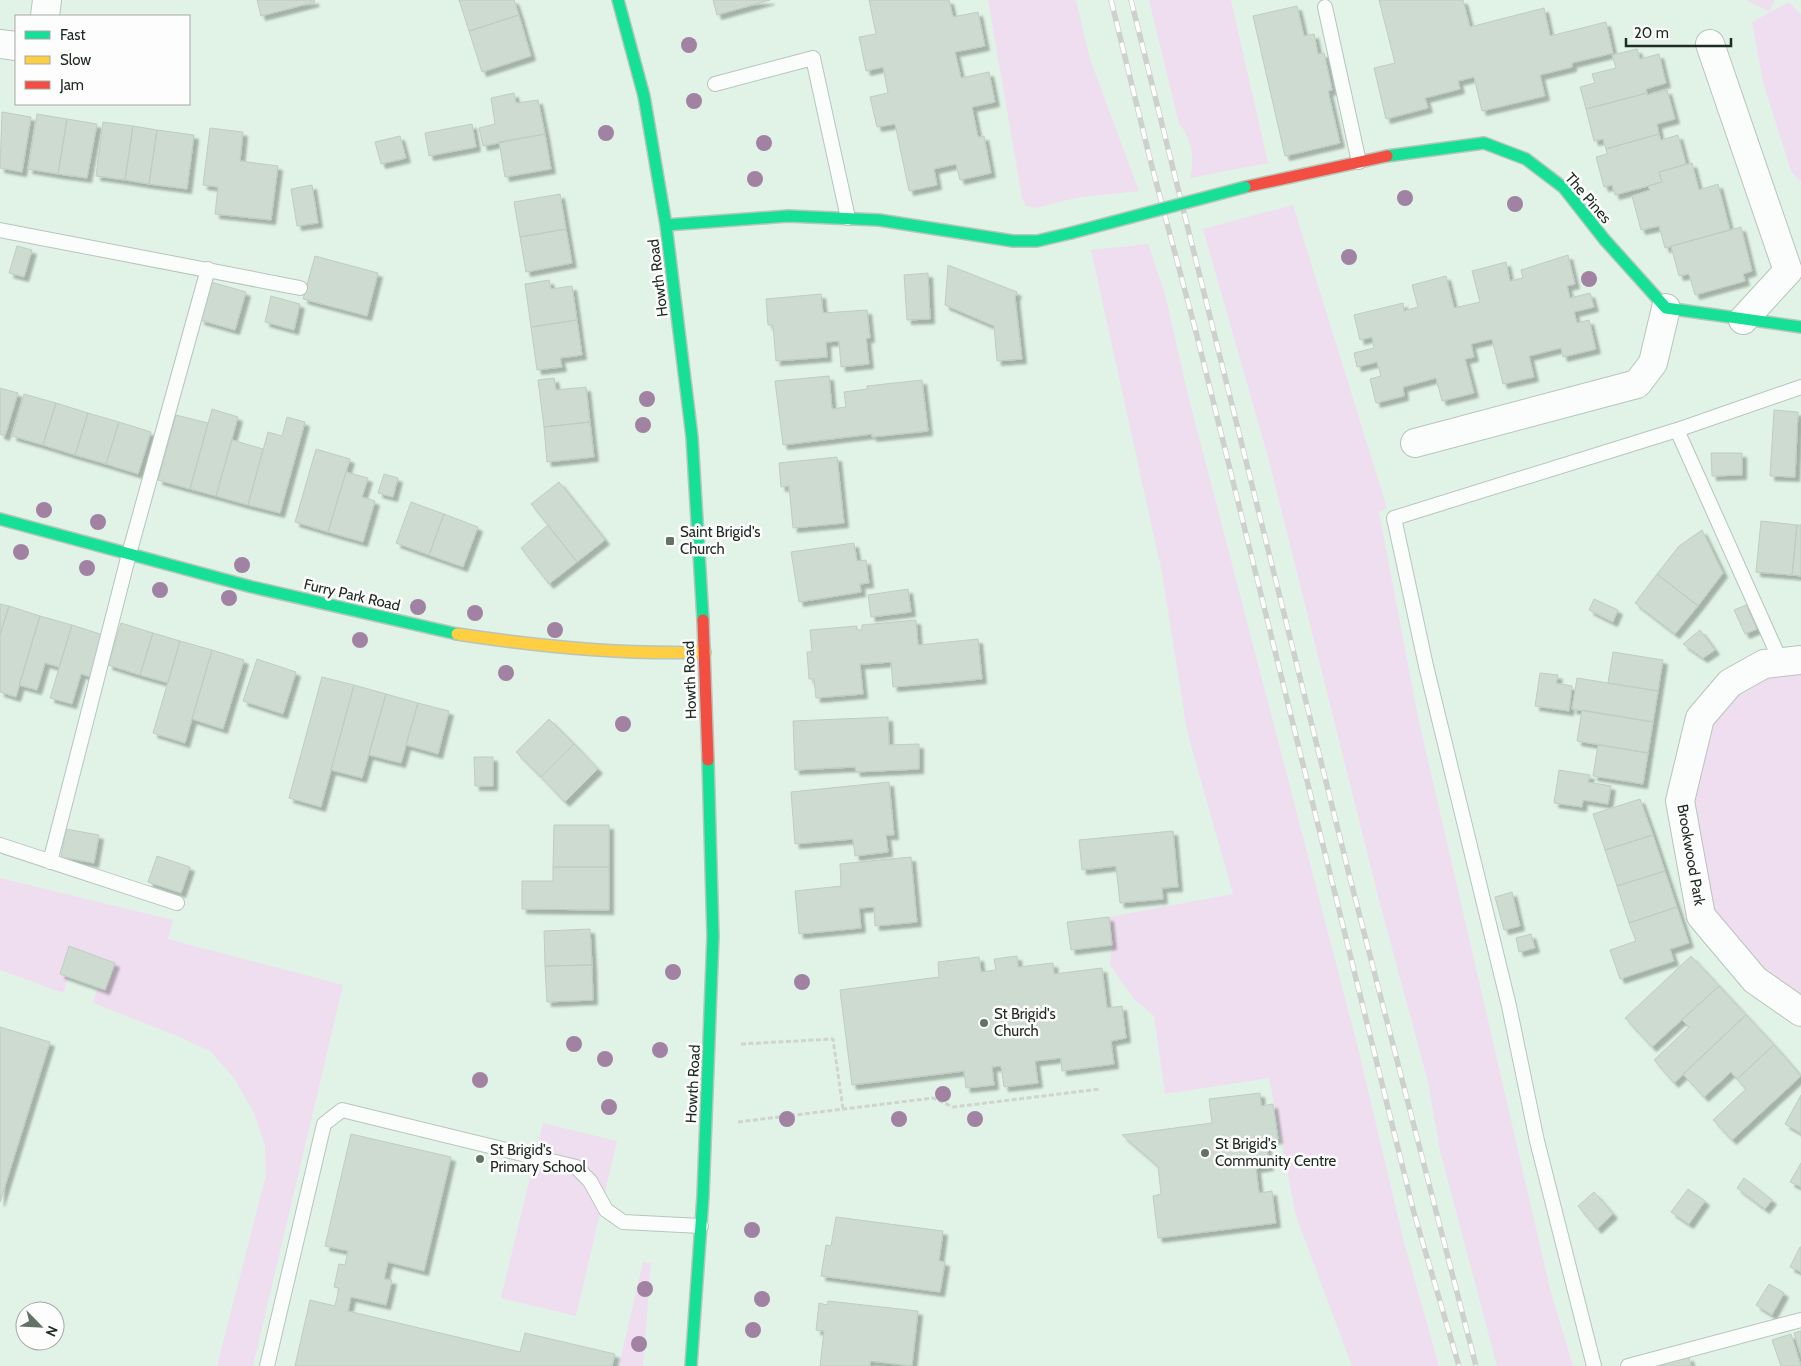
<svg xmlns="http://www.w3.org/2000/svg" width="1801" height="1366" font-family="Cabin,sans-serif">
	<style>
		.green { fill: #efdeef }
		.building { fill: #cedbd1; stroke: #bfccc3; filter: url(#shadow) }
		.lines { fill: none; stroke-linecap: round; stroke-linejoin: round }
		.lane-casing { stroke: #b7c5bb; stroke-width: 16 }
		.street-casing { stroke: #b7c5bb; stroke-width: 30 }
		.fast-casing { stroke: #b7c5bb; stroke-width: 14 }
		.slow-casing { stroke: #b7c5bb; stroke-width: 14 }
		.jam-casing { stroke: #b7c5bb; stroke-width: 14 }
		.path { stroke: #cfd4d1; stroke-width: 3; stroke-dasharray: 5 2.5; stroke-linecap: butt }
		.lane { stroke: #fafdfb; stroke-width: 14 }
		.street { stroke: #fafdfb; stroke-width: 28 }
		.fast { stroke: #16e098; stroke-width: 11 }
		.slow { stroke: #ffcf43; stroke-width: 11 }
		.jam { stroke: #f24e42; stroke-width: 11 }
		.rail-casing { stroke: #cdd1cd; stroke-width: 5.5 }
		.rail { stroke: #fdfdfd; stroke-width: 4; stroke-dasharray: 11; stroke-linecap: butt }
		.fast-bridge-casing { stroke: #b7c5bb; stroke-width: 14; stroke-linecap: butt }
		.fast-bridge { stroke: #16e098; stroke-width: 11 }
		.tree { fill: #a182a2 }
		.poi-dot { fill: #647167; stroke: #fdfdfd; stroke-width: 2 }
		.labels { text-anchor: middle; dominant-baseline: central; stroke-width: 5; stroke-linejoin: round; paint-order: stroke }
		.street-label { font-size: 15px; fill: #202b23; stroke: #fdfdfd }
		.poi-label { font-size: 15px; fill: #202b23; stroke: #fdfdfd; text-anchor: start }
	</style>
	<defs>
		<filter id="shadow"><feDropShadow dx="4.5" dy="4.5" stdDeviation="1" flood-color="#0004"/></filter>
	</defs>
	<rect width="100%" height="100%" fill="#e1f3e6"/>
	<path class="green" d="M988,0H1076L1090,59L1139,191L1080,197L1035,208L1026,206L1022,198Z
		M1149,0H1231L1268,163L1190,178C1195,160 1192,138 1179,124Z
		M1747,0H1775L1769,12Z
		M1789,2L1801,15V182L1791,171L1763,82L1752,22Z
		M1293,205L1387,508L1379,512L1418,717L1551,1293L1573,1366H1497L1440,1151L1428,1082L1378,896L1268,457L1203,229Z
		M1148,244L1165,294L1188,395L1358,1048L1404,1242L1439,1366H1352L1296,1216L1269,1078L1165,1094L1154,1016L1133,998L1110,965L1112,945L1109,917L1233,894L1187,731L1162,573L1091,250Z
		M1801,660V1012L1701,916L1680,801L1730,683Z
		M0,878L173,920L168,939L343,985L253,1366H217L266,1175L265,1145L254,1113L234,1078L210,1051L175,1035L93,1003L98,987L106,990L115,963L69,947L60,973L69,977L63,993L0,970Z
		M543,1123L617,1141L576,1316L501,1298Z
		M643,1262L651,1263L643,1366H619Z"/>
	<path class="building" d="M257,0H314L315,2L261,16Z
		M459,0H514L519,15L469,31Z
		M713,0H770L717,15Z
		M869,0H949L953,17L978,12L985,46L955,52L961,78L989,72L995,102L972,107L978,137L984,136L991,173L960,180L956,164L934,169L937,185L909,191L895,124L877,127L870,97L888,93L883,67L866,71L859,37L876,34Z
		M1379,0H1463L1470,27L1544,8L1550,36L1606,22L1613,53L1572,63V67L1540,75L1545,96L1482,111L1474,77L1458,81L1460,89L1425,98L1428,108L1386,119L1374,68L1395,63Z
		M1297,6L1304,36L1314,34L1318,54L1324,53L1332,90L1328,91L1340,143L1285,156L1253,16Z
		M519,15L531,56L482,72L469,31Z
		M1637,49L1640,59L1659,54L1666,83L1646,89L1647,93L1586,109L1580,87L1595,83L1592,74L1616,68L1612,55Z
		M1667,90L1675,119L1657,124L1659,134L1606,149L1603,139L1594,141L1586,109L1647,93V95Z
		M514,93L516,103L538,100L545,134L483,146L479,128L495,124L491,98Z
		M2,112L31,117L22,172L0,168Z
		M37,114L67,119L58,174L28,169Z
		M67,119L97,124L87,178L58,174Z
		M103,122L133,126L125,180L96,176Z
		M472,124L476,147L429,156L425,133Z
		M133,126L157,130L149,184L125,180Z
		M210,128L243,132L240,161L278,166L271,220L215,214L218,187L203,185Z
		M157,130L194,135L187,189L149,184Z
		M545,134L551,169L505,177L499,142Z
		M1659,134L1661,140L1678,135L1686,164L1659,172L1662,182L1648,186L1615,195L1612,185L1604,187L1596,157L1607,154L1606,149Z
		M400,136L406,158L381,164L375,142Z
		M1692,163L1699,190L1718,184L1730,230L1665,248L1659,226L1641,230L1632,196L1650,190L1648,186L1662,182L1659,172Z
		M312,185L318,223L297,226L291,189Z
		M560,194L566,229L520,237L514,202Z
		M1741,227L1752,271L1743,274L1745,281L1695,295L1689,274L1679,276L1671,246Z
		M566,229L572,263L526,272L520,237Z
		M17,246L32,250L24,277L9,273Z
		M1568,255L1575,284L1567,286L1570,298L1590,293L1594,307L1574,312L1577,323L1589,320L1596,349L1563,357L1561,348L1529,356L1534,377L1503,384L1492,339L1471,344L1474,357L1465,359L1474,393L1442,401L1436,378L1403,387L1404,396L1376,403L1370,379L1381,376L1377,362L1357,367L1354,353L1374,348L1372,337L1360,340L1354,315L1403,303L1404,311L1418,307L1412,285L1446,276L1454,308L1480,302L1472,271L1506,262L1510,281L1523,278L1521,270Z
		M315,256L378,273L367,316L303,299Z
		M948,265L1017,292L1015,297L1022,359L997,361L994,326L945,305Z
		M928,273L930,319L907,320L904,275Z
		M549,280L551,289L572,286L577,320L531,327L525,284Z
		M211,282L246,292L235,330L200,320Z
		M821,294L823,313L867,310L870,338H866L869,364L841,367L839,341L826,342L827,357L776,361L773,325H768L766,299Z
		M271,296L300,304L294,330L265,322Z
		M577,320L582,355L560,358L562,367L537,370L531,327Z
		M829,376L832,409L846,407L844,392L867,389V386L922,380L928,431L872,437V434L783,445L775,381Z
		M554,378L556,390L586,387L590,422L544,427L538,380Z
		M0,388L18,393L5,436L0,434Z
		M24,394L56,403L43,445L12,436Z
		M56,403L88,413L75,455L43,445Z
		M212,409L238,417L216,496L190,489Z
		M1774,410L1798,412L1795,477L1770,476Z
		M88,413L119,422L106,464L75,455Z
		M176,415L208,423L190,489L158,480Z
		M287,417L305,422L280,513L248,505L268,432L282,436Z
		M119,422L151,432L138,474L106,464Z
		M590,422L594,457L547,462L544,427Z
		M232,440L263,449L248,505L216,496Z
		M316,449L350,459L328,532L295,522Z
		M1711,453H1742V475L1712,476Z
		M837,457L844,523L793,528L789,486L781,487L779,463Z
		M346,472L368,478L362,497L375,501L363,542L328,532Z
		M384,474L398,478L393,497L378,493Z
		M559,482L605,540L577,562L531,504Z
		M411,502L444,514L429,555L396,543Z
		M444,514L478,527L463,567L429,555Z
		M1761,521L1797,525L1792,575L1756,572Z
		M548,525L577,562L549,584L521,548Z
		M1797,525H1801V576L1792,575Z
		M1702,530L1723,573L1698,606L1657,574L1679,546Z
		M854,543L857,561L866,560L869,583L860,584L861,592L799,602L791,552Z
		M1657,574L1698,606L1675,634L1635,603Z
		M908,589L911,612L871,617L868,595Z
		M1594,599L1618,610L1613,622L1589,610Z
		M0,604L9,606L0,635Z
		M1746,605L1757,629L1745,634L1734,610Z
		M9,606L40,616L16,697L0,692V635Z
		M40,616L72,625L59,667L45,663L37,690L19,685Z
		M916,620L918,645L978,639L982,679L893,687L891,662L865,664H860L863,694L816,698L814,679H809L807,652H812L810,630L857,626V630H862V625Z
		M121,623L153,633L140,675L108,665Z
		M72,625L103,635L91,677L81,674L72,704L50,698Z
		M1700,630L1715,650L1703,658L1683,644Z
		M153,633L180,641L168,683L140,675Z
		M180,641L212,650L185,743L153,733Z
		M212,650L244,660L223,729L192,719Z
		M1613,652L1663,660L1658,691L1608,683Z
		M257,659L296,672L283,714L243,701Z
		M1540,673L1558,675L1556,683L1572,686L1569,711L1535,706Z
		M322,677L354,685L321,807L289,798Z
		M1577,678L1658,691L1653,722L1572,709Z
		M354,685L386,694L362,778L331,770Z
		M386,694L418,703L401,763L369,755Z
		M418,703L449,711L438,754L406,745Z
		M1582,710L1653,722L1648,753L1577,741Z
		M888,717L889,745L919,744V769L856,772L855,767L795,770L793,721Z
		M549,719L574,744L541,777L516,752Z
		M574,744L598,769L565,802L541,777Z
		M1598,745L1648,753L1643,784L1593,776Z
		M474,757H493V786H475Z
		M1559,770L1590,775L1588,782L1611,786L1608,804L1583,800L1582,807L1554,803Z
		M889,782L894,835H886L888,852L855,856L853,839L795,844L791,792Z
		M1640,799L1653,835L1605,850L1593,814Z
		M554,825H609V867H553Z
		M66,829L99,835L94,863L61,857Z
		M1173,831L1178,887L1162,888L1163,899L1120,903L1116,866L1082,870L1079,840Z
		M1653,835L1665,871L1617,886L1605,850Z
		M157,856L190,867L181,893L148,882Z
		M911,857L917,922L875,926L874,907L859,908L861,928L799,934L795,891L841,886L840,864Z
		M553,867H609V910L522,909V881H553Z
		M1665,871L1677,907L1629,923L1617,886Z
		M1512,892L1520,926L1504,930L1495,897Z
		M1677,907L1689,943L1670,949L1674,961L1620,979L1610,950L1636,941L1629,923Z
		M1109,917L1112,945L1071,950L1067,922Z
		M590,929L592,965L545,966L544,931Z
		M1531,934L1535,948L1519,952L1516,938Z
		M69,946L115,963L105,990L60,974Z
		M1017,956L1018,967L1053,963L1054,974L1102,968L1107,1008L1122,1006L1126,1038L1111,1041L1114,1064L1062,1071L1061,1058L1035,1061L1038,1083L1004,1087L1001,1066L992,1067L994,1085L966,1088L964,1071L852,1085L840,990L939,977L938,962L979,957L981,972L996,970L994,959Z
		M1691,956L1719,986L1652,1047L1625,1018Z
		M592,965L593,1000L547,1002L545,966Z
		M1719,986L1746,1015L1674,1083L1654,1060L1689,1027L1682,1020Z
		M1746,1015L1774,1045L1737,1079L1731,1072L1704,1097L1683,1074Z
		M0,1027L50,1042L0,1202Z
		M1774,1045L1801,1076L1732,1140L1713,1120L1746,1089L1737,1079Z
		M1260,1093L1261,1106L1273,1104L1278,1139L1266,1140L1269,1166L1256,1168L1259,1193L1272,1191L1276,1223L1158,1238L1153,1196L1161,1194L1158,1166L1122,1135L1212,1123L1209,1099Z
		M1801,1095V1133L1785,1124Z
		M351,1134L451,1157L424,1271L388,1262L384,1279L392,1280L386,1305L351,1297L348,1311L520,1352L525,1333L615,1354L612,1366H295L310,1300L335,1306L339,1288L334,1287L339,1264L345,1265L348,1251L325,1246Z
		M1801,1163V1187L1790,1182Z
		M1744,1178L1772,1200L1765,1209L1737,1188Z
		M1688,1189L1705,1201L1689,1224L1671,1212Z
		M1594,1192L1613,1214L1597,1229L1578,1206Z
		M836,1217L943,1231L939,1261L945,1262L940,1292L821,1276L826,1245L831,1246Z
		M1800,1247H1801V1272L1790,1267Z
		M1769,1284L1784,1293L1772,1315L1756,1305Z
		M828,1301L918,1311L912,1366L870,1361V1366H820L824,1331L816,1330L819,1303L827,1305Z
		M1801,1331V1354L1794,1333Z
		M1791,1334L1801,1366H1781L1772,1340Z
		M1689,1357L1691,1366H1656Z"/>
	<g class="lines">
		<g class="lane-casing">
			<path id="lane" d="M1325,7L1359,162
				M715,84L813,58L848,218
				M0,230L300,288
				M1677,430L1781,662
				M0,845L177,903
				M50,862L129,554L208,269
				M267,1366L324,1124L342,1110L576,1167L590,1181L606,1210L623,1222L701,1226
				M1594,1366L1537,1141L1509,1006L1426,666L1394,518L1677,430L1801,387
				M1628,1366L1801,1320"/>
		</g>
		<g class="street-casing">
			<path id="street" d="M45,16L47,0
				M0,44L16,46
				M1710,44L1788,271L1743,320
				M1415,443L1637,384L1653,363L1666,308
				M1801,660L1764,664L1730,683L1700,718L1680,801L1701,916L1755,980L1801,1012"/>
		</g>
		<g class="fast-casing">
			<path id="fast" d="M618,0L644,96L666,225L692,437L703,620
				M1387,156L1484,143L1526,159L1564,188L1604,239L1666,308L1801,327
				M666,225L788,216L879,220L1013,241H1037L1071,233
				M0,519L252,587L457,634
				M691,1366L703,1196L713,936L708,760"/>
		</g>
		<g class="slow-casing">
			<path id="slow" d="M457,634C536,646 625,655 705,652"/>
		</g>
		<g class="jam-casing">
			<path id="jam" d="M1245,187L1387,156
				M703,620L708,760"/>
		</g>
		<path class="path" d="M741,1044L833,1039L843,1109
			M738,1122L933,1098L953,1107L1100,1089"/>
		<use href="#lane" class="lane"/>
		<use href="#street" class="street"/>
		<use href="#fast" class="fast"/>
		<use href="#slow" class="slow"/>
		<use href="#jam" class="jam"/>
		<g class="rail-casing">
			<path id="rail" d="M1111,0L1151,163L1197,336L1414,1213L1459,1366
				M1131,0L1351,882L1476,1366"/>
		</g>
		<use href="#rail" class="rail"/>
		<g class="fast-bridge-casing">
			<path id="fast-bridge" d="M1071,233L1245,187"/>
		</g>
		<use href="#fast-bridge" class="fast-bridge"/>
	</g>
	<g class="tree">
		<circle cx="689" cy="45" r="8"/>
		<circle cx="694" cy="101" r="8"/>
		<circle cx="606" cy="133" r="8"/>
		<circle cx="764" cy="143" r="8"/>
		<circle cx="755" cy="179" r="8"/>
		<circle cx="1405" cy="198" r="8"/>
		<circle cx="1515" cy="204" r="8"/>
		<circle cx="1349" cy="257" r="8"/>
		<circle cx="1589" cy="279" r="8"/>
		<circle cx="647" cy="399" r="8"/>
		<circle cx="643" cy="425" r="8"/>
		<circle cx="44" cy="510" r="8"/>
		<circle cx="98" cy="522" r="8"/>
		<circle cx="21" cy="552" r="8"/>
		<circle cx="242" cy="565" r="8"/>
		<circle cx="87" cy="568" r="8"/>
		<circle cx="160" cy="590" r="8"/>
		<circle cx="229" cy="598" r="8"/>
		<circle cx="418" cy="607" r="8"/>
		<circle cx="475" cy="613" r="8"/>
		<circle cx="555" cy="630" r="8"/>
		<circle cx="360" cy="640" r="8"/>
		<circle cx="506" cy="673" r="8"/>
		<circle cx="623" cy="724" r="8"/>
		<circle cx="673" cy="972" r="8"/>
		<circle cx="802" cy="982" r="8"/>
		<circle cx="574" cy="1044" r="8"/>
		<circle cx="660" cy="1050" r="8"/>
		<circle cx="605" cy="1059" r="8"/>
		<circle cx="480" cy="1080" r="8"/>
		<circle cx="943" cy="1094" r="8"/>
		<circle cx="609" cy="1107" r="8"/>
		<circle cx="787" cy="1119" r="8"/>
		<circle cx="899" cy="1119" r="8"/>
		<circle cx="975" cy="1119" r="8"/>
		<circle cx="752" cy="1230" r="8"/>
		<circle cx="645" cy="1289" r="8"/>
		<circle cx="762" cy="1299" r="8"/>
		<circle cx="753" cy="1330" r="8"/>
		<circle cx="639" cy="1344" r="8"/>
	</g>
	<g class="poi-dot">
		<rect x="665" y="536" width="10" height="10" rx="2.5"/>
		<circle cx="984" cy="1023" r="5"/>
		<circle cx="1205" cy="1153" r="5"/>
		<circle cx="480" cy="1159" r="5"/>
	</g>
	<g class="labels">
		<g class="street-label">
			<text transform="translate(1588 198) rotate(49)">The Pines</text>
			<text transform="translate(658 278) rotate(-97)">Howth Road</text>
			<text transform="translate(352 595) rotate(13)">Furry Park Road</text>
			<text transform="translate(690 680) rotate(-92)">Howth Road</text>
			<text transform="translate(1691 855) rotate(80)">Brookwood Park</text>
			<text transform="translate(693 1084) rotate(-87)">Howth Road</text>
		</g>
		<g class="poi-label">
			<text x="680" y="532">Saint Brigid's<tspan x="680" dy="17">Church</tspan></text>
			<text x="994" y="1014">St Brigid's<tspan x="994" dy="17">Church</tspan></text>
			<text x="1215" y="1144">St Brigid's<tspan x="1215" dy="17">Community Centre</tspan></text>
			<text x="490" y="1150">St Brigid's<tspan x="490" dy="17">Primary School</tspan></text>
		</g>
	</g>
	<rect x="15" y="15" width="175" height="90" fill="#fdfdfd" stroke="#a5a9a6"/>
	<rect x="25" y="31" width="25" height="8" fill="#16e098" stroke="#a5a9a6"/>
	<text x="60" y="40" font-size="15" fill="#202b23">Fast</text>
	<rect x="25" y="56" width="25" height="8" fill="#ffcf43" stroke="#a5a9a6"/>
	<text x="60" y="65" font-size="15" fill="#202b23">Slow</text>
	<rect x="25" y="81" width="25" height="8" fill="#f24e42" stroke="#a5a9a6"/>
	<text x="60" y="90" font-size="15" fill="#202b23">Jam</text>
	<g transform="translate(40 1326) rotate(114)"><circle r="24" fill="#fdfdfd" stroke="#a5a9a6"/>
	<path d="M0-4L9 19L0 12L-9 19Z" fill="#647167"/>
	<text y="-8" font-size="14" font-weight="bold" text-anchor="middle" fill="#202b23">N</text>
	</g>
	<path d="M1626 38v8h105v-8" fill="none" stroke="#202b23" stroke-width="2.5"/>
	<text x="1634" y="38" font-size="15" fill="#202b23" stroke="#fdfdfd" stroke-width="4" paint-order="stroke">20 m</text>
</svg>
